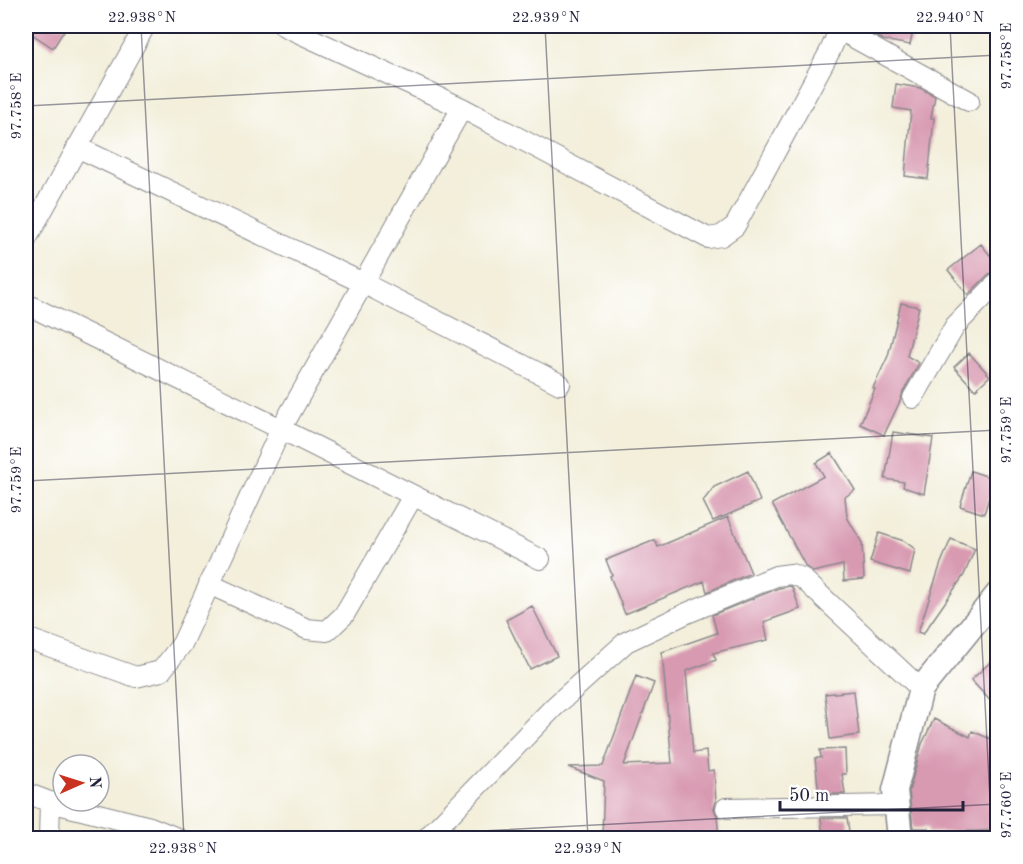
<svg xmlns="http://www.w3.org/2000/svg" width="1023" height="864" font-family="'Old Standard TT',serif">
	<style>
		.building { fill: #d89ab1 }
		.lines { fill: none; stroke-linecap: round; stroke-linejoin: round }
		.minor-casing { stroke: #8a888b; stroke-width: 22 }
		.tertiary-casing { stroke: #8a888b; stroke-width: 27 }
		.minor { stroke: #fff; stroke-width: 20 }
		.tertiary { stroke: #fff; stroke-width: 24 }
		.ticks { fill: none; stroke: #22223b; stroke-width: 1.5; stroke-opacity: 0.45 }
		.neatline { fill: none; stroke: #22223b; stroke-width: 2 }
		.ticks-label { font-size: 15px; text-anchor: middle; fill: #22223b }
	</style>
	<rect width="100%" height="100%" fill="#fff"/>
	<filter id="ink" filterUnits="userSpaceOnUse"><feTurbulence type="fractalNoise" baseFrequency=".0167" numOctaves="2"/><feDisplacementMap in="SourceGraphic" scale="12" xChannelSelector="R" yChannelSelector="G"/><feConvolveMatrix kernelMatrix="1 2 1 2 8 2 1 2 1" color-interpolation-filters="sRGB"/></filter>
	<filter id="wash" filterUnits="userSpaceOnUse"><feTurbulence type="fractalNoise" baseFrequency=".008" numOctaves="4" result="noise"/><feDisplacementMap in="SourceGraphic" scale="24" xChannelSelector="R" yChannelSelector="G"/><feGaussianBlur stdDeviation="1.35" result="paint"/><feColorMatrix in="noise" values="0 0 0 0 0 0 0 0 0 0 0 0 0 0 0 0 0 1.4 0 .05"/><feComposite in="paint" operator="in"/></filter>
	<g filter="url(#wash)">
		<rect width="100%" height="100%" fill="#f3efdb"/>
		<g id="blocks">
			<path class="building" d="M26,26H67L53,48L26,30Z
				M858,26H914L910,45L883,40Z
				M896,84L920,88L935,96L931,118H934L928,179L905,176L911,111L893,108Z
				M981,244L998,265V270L989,274L968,295L948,270Z
				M901,303L919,307L907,356L919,363L903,392L901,399L884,435L860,424L875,389L873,388L888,356Z
				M969,353L990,376L975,390L954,367Z
				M893,432L933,438L924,494L903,487L904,482L885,479Z
				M832,453L855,490L845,497L847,517L862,543L864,579L844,581L843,565L813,572L806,567L772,504L824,476L816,463Z
				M748,471L760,501L713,521L703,501L714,487Z
				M971,471L995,479L984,514L960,506Z
				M728,517L751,573L707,592L704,581L625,614L610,576L612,575L606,560L655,540L658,547Z
				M879,533L904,541L915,549L910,574L870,562Z
				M951,539L975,549L964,575L923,634L918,632L941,563Z
				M790,586L792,587L800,609L764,622L768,640L713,653L716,660L686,671L693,753L706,751L708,771L714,770L716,801L714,809L717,816L719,838H602L604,781L568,767L603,766L636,676L654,683L624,765L672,763L662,652L717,633L712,615L779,588Z
				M532,606L557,656L530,669L506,620Z
				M998,655V709L971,680Z
				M854,691L859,735L830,739L825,694Z
				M934,719L970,737L972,731L998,742V830L928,833V828H913L909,791L922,744Z
				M845,749L846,774H842L845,794H819L815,758H821L820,750Z
				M821,818H847L850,838H823Z"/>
		</g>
	</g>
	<g filter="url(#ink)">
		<use href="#blocks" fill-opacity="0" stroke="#8a888b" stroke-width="1.5"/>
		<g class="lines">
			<g class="minor-casing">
				<path id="minor" d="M284,26L462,108L708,238L721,236L735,226L830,51L841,26
					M840,30L969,101
					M77,147L363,283L560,384
					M26,240L145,26
					M26,304L281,429L540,559
					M913,398L955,326L998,282
					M209,584L307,629L327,631L344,615L413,496
					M26,638L136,677L161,671L182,644L281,429L462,108
					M26,793L50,802L150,827L177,838
					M726,808L897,805
					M49,838L50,802
					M427,838L554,707L626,642L687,613L776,576L791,574L802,578L921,689"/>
			</g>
			<g class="tertiary-casing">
				<path id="tertiary" d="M900,838L895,790L921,689L998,594"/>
			</g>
			<use href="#minor" class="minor"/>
			<use href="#tertiary" class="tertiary"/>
		</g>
	</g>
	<path class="ticks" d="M141,26L184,838M545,26L588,838M950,26L992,838M26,106L998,55M26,481L998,430M347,838L998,804"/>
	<rect width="1023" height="864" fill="none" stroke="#fff" stroke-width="66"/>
	<g transform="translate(81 783) rotate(87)"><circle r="28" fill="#ffffff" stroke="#a7a7b1" stroke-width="1.5"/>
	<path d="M0-4.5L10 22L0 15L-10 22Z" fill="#c8321e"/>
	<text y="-9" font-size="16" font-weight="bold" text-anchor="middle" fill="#22223b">N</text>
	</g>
	<path d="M780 801v9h183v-9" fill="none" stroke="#22223b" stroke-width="3"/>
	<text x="789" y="801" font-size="18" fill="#22223b" stroke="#ffffff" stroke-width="4.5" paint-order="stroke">50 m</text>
	<rect x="33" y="33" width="957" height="798" class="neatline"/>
	<g class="ticks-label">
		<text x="142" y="22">22.938°N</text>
		<text x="546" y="22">22.939°N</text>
		<text x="950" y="22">22.940°N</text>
		<text transform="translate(1006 56) rotate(-90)" y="5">97.758°E</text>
		<text transform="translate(16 106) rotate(-90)" y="5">97.758°E</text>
		<text transform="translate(1006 430) rotate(-90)" y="5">97.759°E</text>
		<text transform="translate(16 480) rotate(-90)" y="5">97.759°E</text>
		<text transform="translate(1006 805) rotate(-90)" y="5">97.760°E</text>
		<text x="183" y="853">22.938°N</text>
		<text x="588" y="853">22.939°N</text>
	</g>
</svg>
